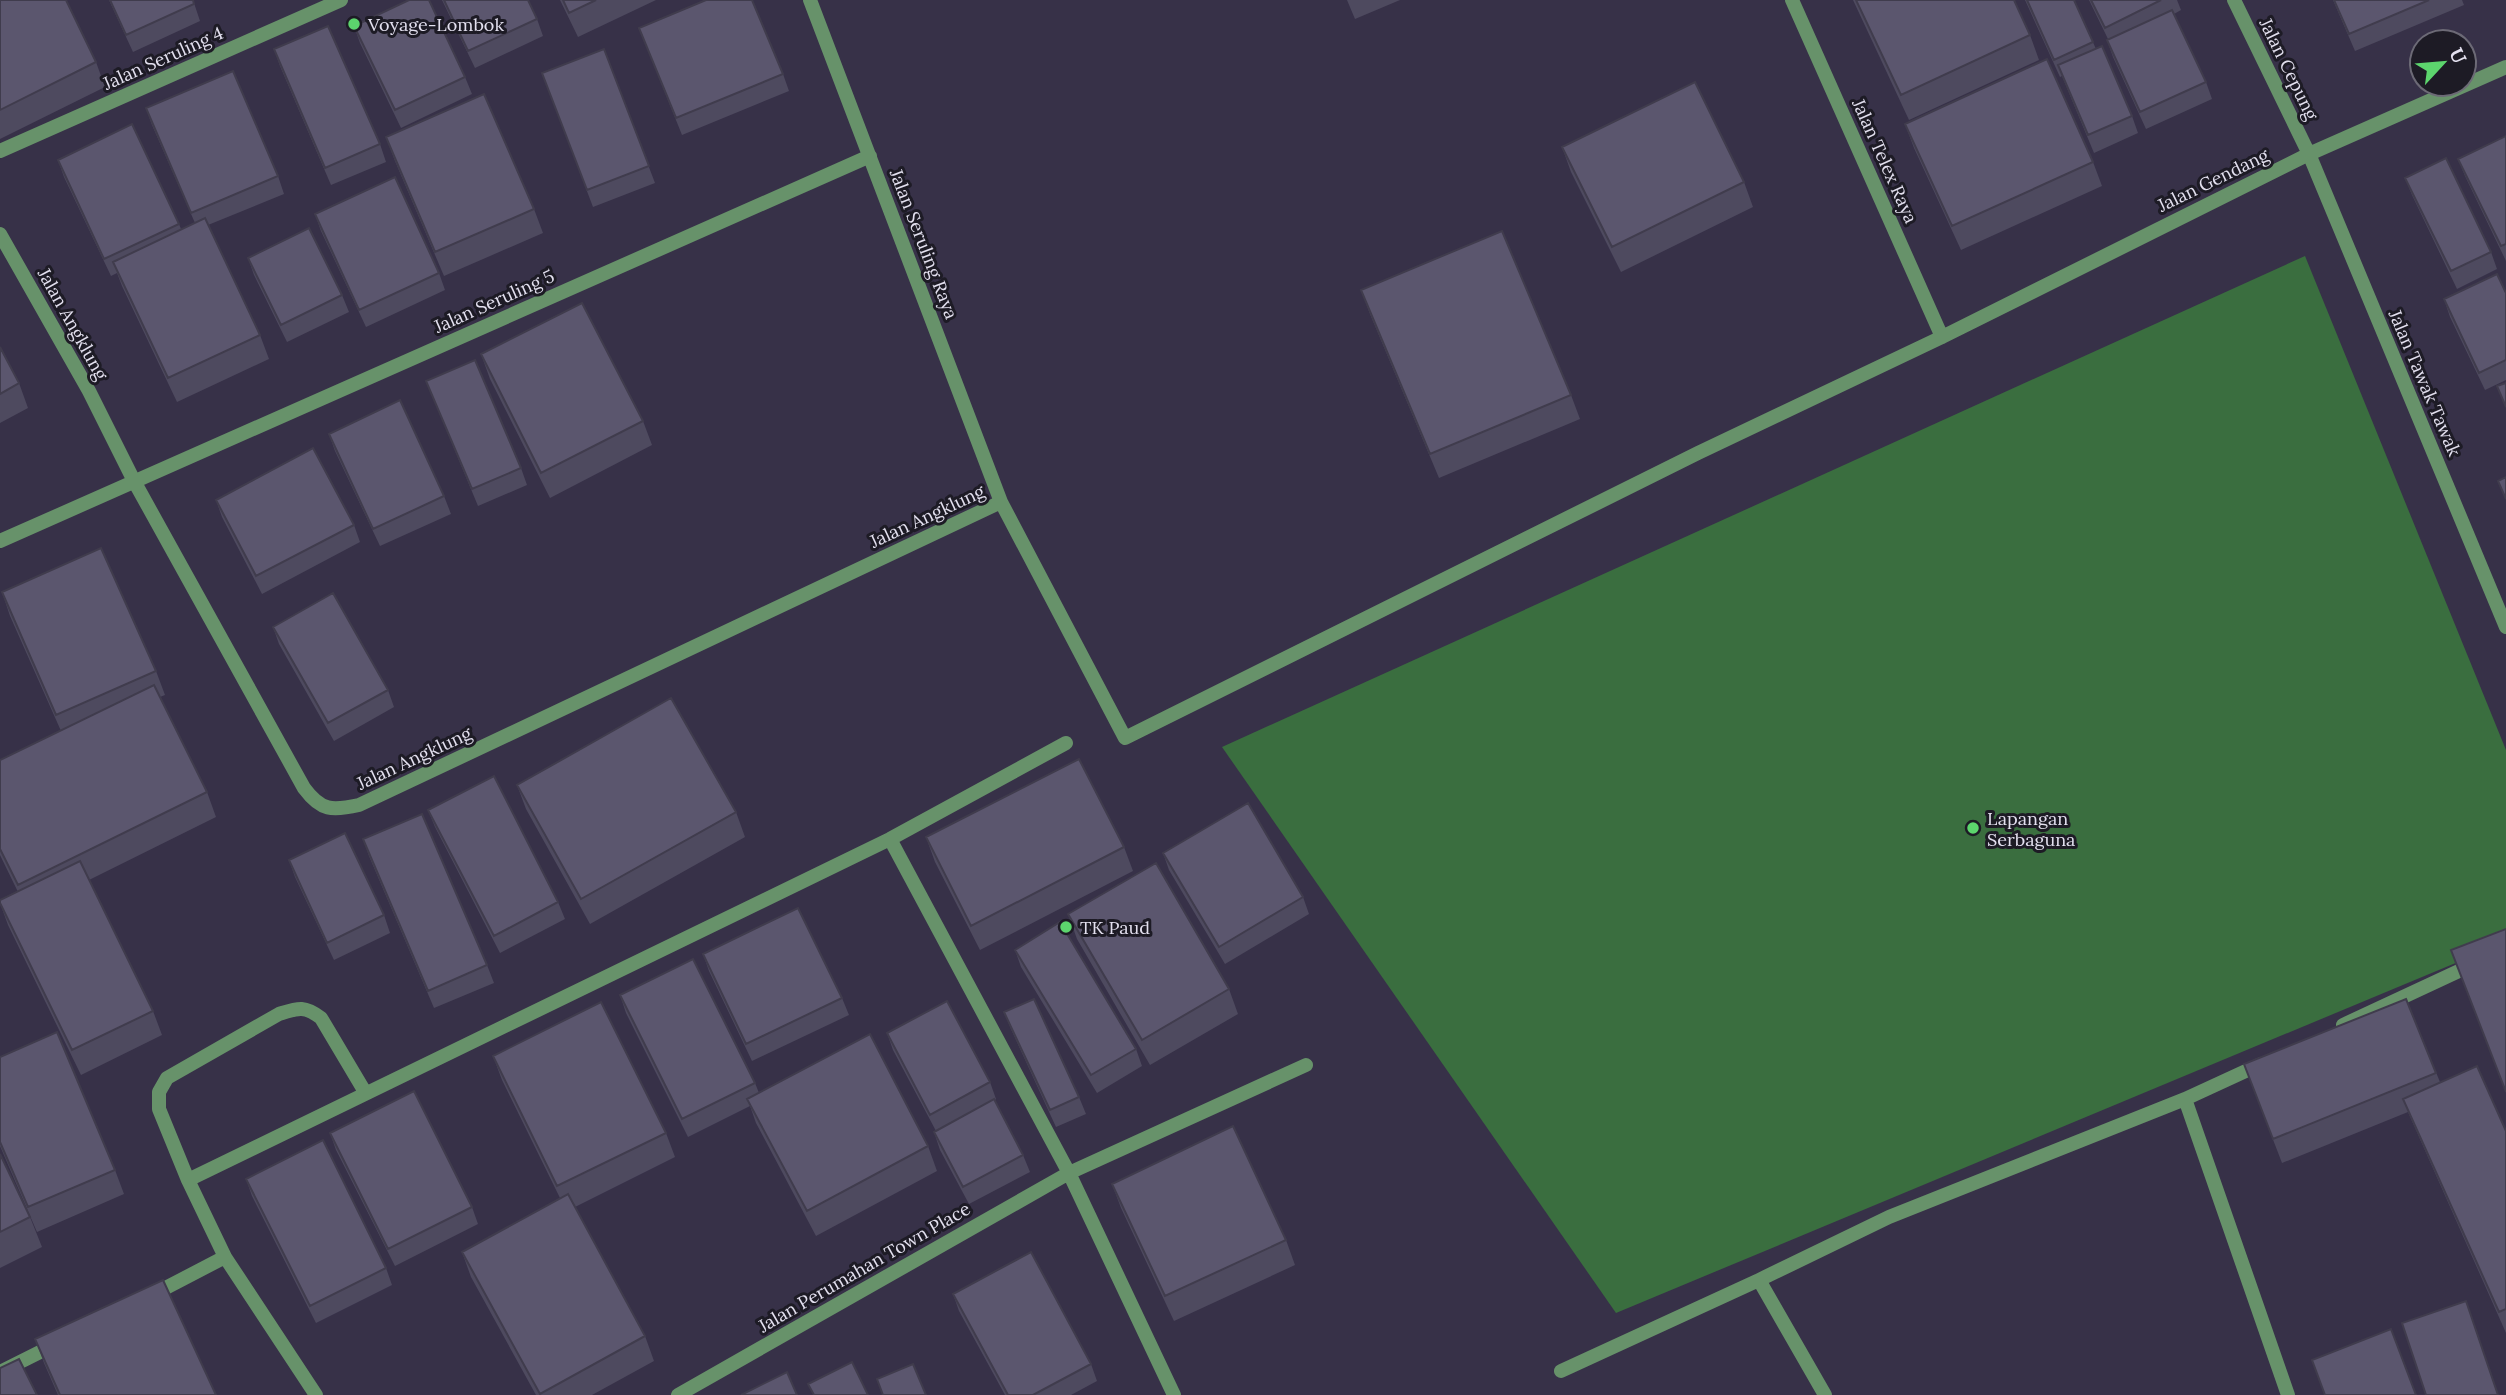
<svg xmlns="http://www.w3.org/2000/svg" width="2506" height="1395" font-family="Lora,serif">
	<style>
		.green { fill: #3a6e3f }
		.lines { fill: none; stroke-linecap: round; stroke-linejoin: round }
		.street { stroke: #67926a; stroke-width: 14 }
		.wall { fill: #4e4a5f }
		.building { fill: #5b566e; stroke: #403c4d; stroke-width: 2 }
		.poi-dot { fill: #5cd56d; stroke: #1d1b25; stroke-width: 2.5 }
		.labels { text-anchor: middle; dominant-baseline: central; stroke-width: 6; stroke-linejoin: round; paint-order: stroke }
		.poi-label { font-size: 18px; fill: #e3e0ef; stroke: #1d1b25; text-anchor: start }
		.street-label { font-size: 18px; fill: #e3e0ef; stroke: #1d1b25 }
	</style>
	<rect width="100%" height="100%" fill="#373148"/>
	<path class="green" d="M2305,256L2506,750V942L1616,1313L1222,747Z"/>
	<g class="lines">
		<path class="street" d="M810,0L1001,502L1125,738L1698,453L1942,337L2309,154L2506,67
			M1792,0L1942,337
			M2234,0L2309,154L2506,627
			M0,151L341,0
			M0,234L89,391L134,481L304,788C321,811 332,811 359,805L1001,502
			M0,541L870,156
			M890,839L1069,1173L1174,1395
			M2343,1025L2506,949
			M2185,1099L2288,1395
			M188,1180L890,839L1066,743
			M1759,1280L1825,1395
			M152,1295L225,1257
			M1561,1371L1759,1280L1889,1217L2185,1099L2261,1064
			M0,1372L56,1344
			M316,1395L225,1257L188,1180L159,1109V1092L167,1078L279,1014C298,1008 304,1005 321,1018L365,1092
			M678,1395L1069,1173L1306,1065"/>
	</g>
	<path class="wall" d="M0,0L96,62L105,87L0,139Z
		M109,0H193L200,21L133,52Z
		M442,0H528L537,19L543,36L475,68Z
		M560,0H656L578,37Z
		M1347,0H1400L1355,19Z
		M1853,0H2014L2030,35L2039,60L1909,120Z
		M2025,0H2074L2096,49L2132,116L2138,133L2094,153L2062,76L2060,77Z
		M2089,0H2177L2181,10L2174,14L2206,82L2212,99L2146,129L2113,57L2107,40L2108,39Z
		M2333,0H2462L2464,5L2355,51Z
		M354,26L465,77L472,94L401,128L360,43Z
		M639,28L783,74L789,91L682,135Z
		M274,49L380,144L386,162L331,185L280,66Z
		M604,49L655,183L593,207L542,73Z
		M146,108L278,176L284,194L208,225L260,335L269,359L177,402L122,286L117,273L111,276L64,177L58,160L179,224L181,229L195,223L152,125Z
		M1905,124L2093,162L2102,186L1961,250L1914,148Z
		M2506,136V261L2465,176L2458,159Z
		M386,137L534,209L543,233L444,276L395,161Z
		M1562,147L1744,182L1753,207L1621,272L1571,172Z
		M2405,178L2491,252L2497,269L2457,289L2412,195Z
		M315,214L439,273L445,290L366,327L321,231Z
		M248,258L342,295L349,312L287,342L254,275Z
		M1361,290L1571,395L1580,419L1439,478L1370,314Z
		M2506,293V380L2485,390L2450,317L2444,299Z
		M0,347L19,383L28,408L0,423Z
		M481,354L643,421L652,445L550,498L490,379Z
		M426,381L521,468L527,485L478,506Z
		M329,434L444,496L451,514L380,546L335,451Z
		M216,500L354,525L360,542L262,594L222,517Z
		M2,592L156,671L165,695L160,697L207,792L216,817L89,880L153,1011L162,1035L81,1075L8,925L0,903L18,892L0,855V760L61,731L10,616Z
		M273,627L388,690L394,707L334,741L279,644Z
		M517,785L736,812L745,837L590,924L526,809Z
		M428,810L558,902L565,919L500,953L435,827Z
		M926,837L1124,847L1133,871L980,950L935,862Z
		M363,839L487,965L494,983L434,1008L369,856Z
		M1163,853L1303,897L1309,914L1225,964L1169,870Z
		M289,860L384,915L390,933L334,960L295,877Z
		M1068,914L1229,989L1238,1014L1150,1065L1077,939Z
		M1015,950L1136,1049L1142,1066L1097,1093L1021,967Z
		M703,954L842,998L849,1015L752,1061L709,971Z
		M620,995L755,1083L759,1093L928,1146L937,1171L816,1236L756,1123L750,1106L688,1137L626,1013Z
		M2406,999L2440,1082L2506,1131V1333L2408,1112L2282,1163L2244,1064Z
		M1004,1012L1079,1097L1086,1114L1056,1127L1011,1029Z
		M887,1033L990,1082L996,1099L994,1101L1023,1155L1030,1172L969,1204L940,1150L934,1132L936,1131L893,1050Z
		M493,1056L666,1133L675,1157L575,1207L645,1336L654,1361L592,1395H536L471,1277L462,1252L560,1198L502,1080Z
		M0,1057L115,1170L124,1194L37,1232L0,1146Z
		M330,1133L472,1207L478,1224L395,1266L336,1150Z
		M0,1154L30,1217L42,1247L0,1268Z
		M246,1179L386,1268L392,1285L316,1323L252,1196Z
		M1112,1184L1286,1240L1295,1265L1174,1321L1121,1208Z
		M953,1294L1091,1364L1097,1381L1071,1395H1005L959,1311Z
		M35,1339L216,1395H58L44,1363Z"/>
	<path class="building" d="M0,0H66L96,62L0,110Z
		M110,0H193L194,4L126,35Z
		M409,0H429L465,77L395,110L354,26Z
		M444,0H528L537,19L468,51Z
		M563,0H596L569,13Z
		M706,0H752L783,74L676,118L639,28Z
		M1856,0H2014L2030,35L1901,95Z
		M2027,0H2074L2093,42L2054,60Z
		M2091,0H2161L2105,28Z
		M2334,0H2429L2349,34Z
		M2172,10L2206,82L2140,112L2107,40Z
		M328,26L380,144L325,168L274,49Z
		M2102,46L2132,116L2088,135L2058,65Z
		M604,49L649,166L587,190L542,73Z
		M2047,59L2093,162L1952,226L1905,124Z
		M233,71L278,176L191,213L146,108Z
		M1695,82L1744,182L1612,247L1562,147Z
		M484,94L534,209L435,252L386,137Z
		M132,124L179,224L104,259L58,160Z
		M2506,136V244L2501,246L2458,159Z
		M2446,158L2491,252L2451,271L2405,178Z
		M395,177L439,273L359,310L315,214Z
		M205,218L260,335L168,378L113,262Z
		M309,228L342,295L281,325L248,258Z
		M1502,231L1571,395L1430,454L1361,290Z
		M2497,274L2506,293V360L2479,373L2444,299Z
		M582,303L643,421L541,473L481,354Z
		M0,347L19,383L0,394Z
		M475,360L521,468L472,489L426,381Z
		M2506,383V407L2497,386Z
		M400,400L444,496L373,529L329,434Z
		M313,448L354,525L256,576L216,500Z
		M2506,477V499L2498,481Z
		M101,548L156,671L56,715L2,592Z
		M333,593L388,690L328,723L273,627Z
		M154,685L207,792L18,885L0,849V760Z
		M671,698L736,812L581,899L517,785Z
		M1079,759L1124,847L971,926L926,837Z
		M494,776L558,902L494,936L428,810Z
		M1248,803L1303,897L1219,947L1163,853Z
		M422,814L487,965L428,991L363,839Z
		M345,833L384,915L327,943L289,860Z
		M80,861L153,1011L72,1050L0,903V900Z
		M1156,863L1229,989L1142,1040L1068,914Z
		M798,908L842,998L746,1044L703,954Z
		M1060,922L1136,1049L1091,1075L1015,950Z
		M2506,929V1092L2451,950Z
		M693,959L755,1083L682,1119L620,995Z
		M1034,999L1079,1097L1050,1110L1004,1012Z
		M2406,999L2436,1073L2273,1139L2244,1064Z
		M947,1001L990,1082L930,1115L887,1033Z
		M601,1002L666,1133L557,1186L493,1056Z
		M57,1032L115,1170L28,1207L0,1142V1057Z
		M870,1034L928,1146L807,1211L747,1099Z
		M2477,1066L2506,1131V1309L2499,1312L2403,1099Z
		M414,1091L472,1207L388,1249L330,1133Z
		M994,1099L1023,1155L963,1187L934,1132Z
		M1233,1126L1286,1240L1165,1296L1112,1184Z
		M323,1140L386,1268L310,1306L246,1179Z
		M0,1154L30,1217L0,1232Z
		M568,1194L645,1336L540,1394L462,1252Z
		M1031,1252L1091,1364L1033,1395H1008L953,1294Z
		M163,1280L216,1395H60L35,1339Z
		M2466,1301L2498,1395H2426L2402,1323Z
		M2391,1329L2416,1395H2325L2312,1360Z
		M19,1359L37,1395H0V1368Z
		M852,1362L868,1395H814L808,1384Z
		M913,1364L926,1395H883L877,1379Z
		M787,1372L797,1395H741Z"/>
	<g class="poi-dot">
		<circle cx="354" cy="24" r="7"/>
		<circle cx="1973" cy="828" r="7"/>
		<circle cx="1066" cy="927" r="7"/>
	</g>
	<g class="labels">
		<g class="poi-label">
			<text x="368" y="24">Voyage-Lombok</text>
			<text x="1987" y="818">Lapangan<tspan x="1987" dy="21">Serbaguna</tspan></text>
			<text x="1080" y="927">TK Paud</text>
		</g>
		<g class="street-label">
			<text transform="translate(163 58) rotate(-24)">Jalan Seruling 4</text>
			<text transform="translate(2289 69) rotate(64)">Jalan Cepung</text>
			<text transform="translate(1885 161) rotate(66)">Jalan Telex Raya</text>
			<text transform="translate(2213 180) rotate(-26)">Jalan Gendang</text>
			<text transform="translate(924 244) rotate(69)">Jalan Seruling Raya</text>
			<text transform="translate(494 301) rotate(-24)">Jalan Seruling 5</text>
			<text transform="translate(73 324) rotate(61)">Jalan Angklung</text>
			<text transform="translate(2425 383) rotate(67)">Jalan Tawak Tawak</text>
			<text transform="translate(927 516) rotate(-25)">Jalan Angklung</text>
			<text transform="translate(414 758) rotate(-25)">Jalan Angklung</text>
			<text transform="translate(864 1267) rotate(-30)">Jalan Perumahan Town Place</text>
		</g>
	</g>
	<g transform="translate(2443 63) rotate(64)"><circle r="33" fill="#1d1b25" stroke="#6c6a76" stroke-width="2"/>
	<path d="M0-5L12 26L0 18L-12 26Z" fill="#5cd56d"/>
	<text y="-10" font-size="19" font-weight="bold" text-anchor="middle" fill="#e3e0ef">U</text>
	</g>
</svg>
